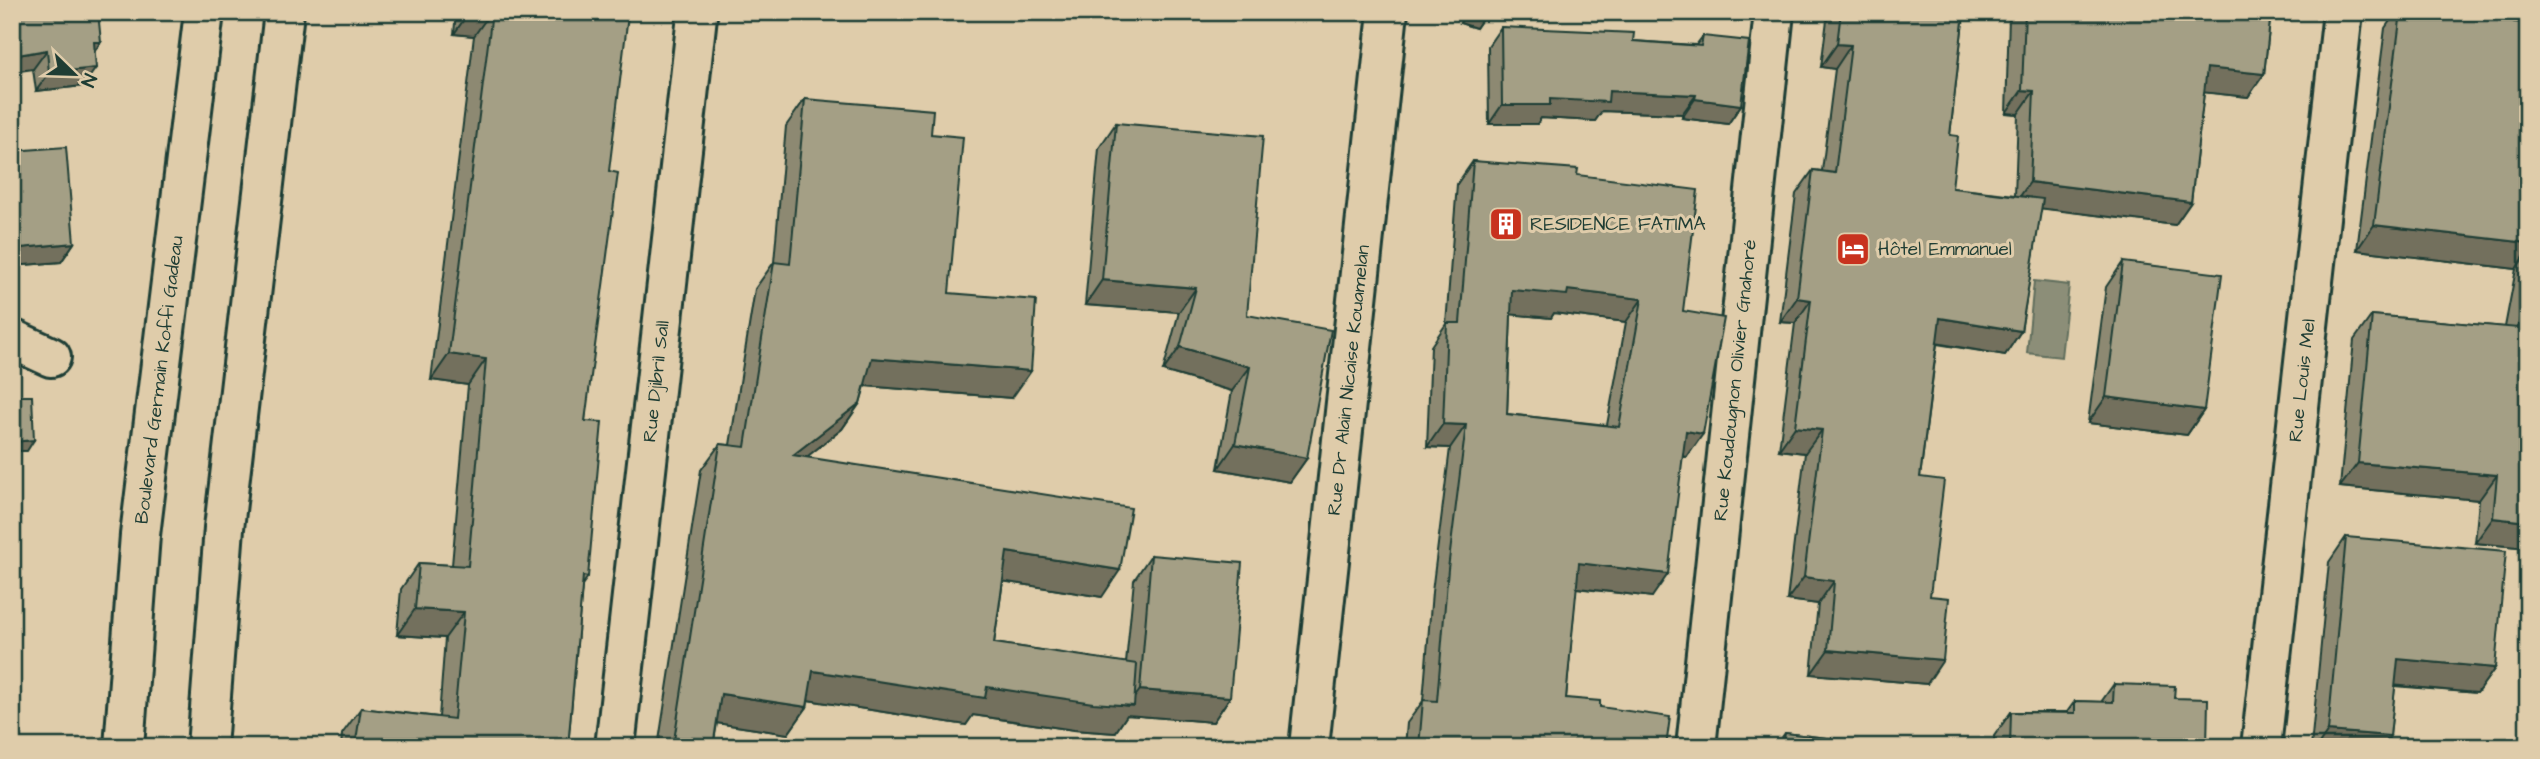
<svg xmlns="http://www.w3.org/2000/svg" width="2540" height="759" font-family="'Architects Daughter',sans-serif">
	<style>
		.water { fill: #8c8e78; stroke: #606e5d; stroke-width: 2 }
		.lines { fill: none; stroke-linecap: round; stroke-linejoin: round }
		.minor-casing { stroke: #1f3d34; stroke-width: 44 }
		.major-casing { stroke: #1f3d34; stroke-width: 44 }
		.minor { stroke: #dfccaa; stroke-width: 38 }
		.major { stroke: #dfccaa; stroke-width: 38 }
		.wall { fill: #8d8972; stroke: #1f3d34; stroke-width: 2; fill-rule: evenodd }
		.shaded-wall { fill: #736f5d; stroke: #1f3d34; stroke-width: 2 }
		.building { fill: #a49f85; stroke: #1f3d34; stroke-width: 2; fill-rule: evenodd }
		.labels { text-anchor: middle; dominant-baseline: central; stroke-width: 6; stroke-linejoin: round; paint-order: stroke }
		.poi-label { font-size: 19px; fill: #1f3d34; stroke: #dfccaa; text-anchor: start }
		.street-label { font-size: 19px; fill: #1f3d34; stroke: #dfccaa }
	</style>
	<rect width="100%" height="100%" fill="#dfccaa"/>
	<filter id="ink" filterUnits="userSpaceOnUse"><feTurbulence type="fractalNoise" baseFrequency=".0143" numOctaves="2"/><feDisplacementMap in="SourceGraphic" scale="14" xChannelSelector="R" yChannelSelector="G"/><feConvolveMatrix kernelMatrix="1 2 1 2 8 2 1 2 1" color-interpolation-filters="sRGB"/></filter>
	<g filter="url(#ink)">
		<path class="water" d="M2034,281L2069,285L2061,357L2027,353Z"/>
		<g class="lines">
			<g class="minor-casing">
				<g id="minor">
					<path d="M12,339L51,357"/>
					<path id="s1" d="M615,747L697,16"/>
					<path id="s2" d="M1309,747L1388,12"/>
					<path id="s3" d="M1696,747L1774,12"/>
					<path id="s4" d="M2261,747L2343,12"/>
				</g>
			</g>
			<g class="major-casing">
				<g id="major">
					<path id="s5" d="M124,747L140,535L204,12"/>
					<path d="M207,747L224,528L284,12"/>
				</g>
			</g>
			<use href="#minor" class="minor"/>
			<use href="#major" class="major"/>
		</g>
		<path class="wall" d="M12,12L101,42L95,50L83,86L36,91L33,69Z
			M456,12H606L609,171L585,421L588,577L582,585L568,747H341L342,734L361,708L439,717L445,638L397,635L401,589L419,563L452,565L468,385L431,380L474,36L454,34Z
			M1442,12H1487L1476,28L1460,23L1461,19Z
			M1828,12H1964L1950,135L1952,188L2015,195L2018,114L2006,113L2009,17L2012,12H2271L2264,74L2248,97L2204,92L2191,202L2175,225L2041,208L2021,331L2005,355L1937,344L1920,477L1930,596L1927,684L1811,674L1818,604L1787,600L1805,453L1779,450L1795,323L1780,322L1796,194L1813,170L1822,171L1835,69L1821,67Z
			M2396,12H2473L2514,22L2528,23V548L2475,543L2479,500L2340,487L2354,340L2372,315L2505,327L2516,269L2357,250L2385,28Z
			M1501,27L1633,41L1696,45L1703,36L1741,105L1728,124L1682,118V114L1602,111L1595,121L1541,118L1537,124H1489L1488,46Z
			M805,99L931,134L949,293L1012,398L865,386L860,403L842,429L806,457L1102,597L1003,581L994,643L1126,663L1134,580L1151,555L1230,697L1213,722L1127,715L1115,733L1074,730L973,715L966,725L808,700L807,707L788,734L717,723L713,747H658L701,470L720,444L730,445L755,289L774,262L786,126Z
			M1116,123L1247,315L1307,458L1290,482L1218,469L1232,391L1163,371L1179,312L1085,305L1099,148Z
			M12,151L74,243L61,262L12,266Z
			M1473,161L1577,175L1683,311L1687,457H1682L1652,597L1576,588L1566,698L1600,707L1666,747H1405L1407,723L1423,701L1432,592L1450,448L1427,447L1431,346L1446,324L1457,184ZM1554,313L1626,322L1607,425L1507,414L1511,314L1551,318Z
			M2123,262L2204,410L2187,435L2088,423L2106,287Z
			M2346,537L2495,668L2477,693L2395,686L2390,736L2383,747H2311L2329,562Z
			M2114,684L2174,698L2207,747H1994V736L2011,712H2067L2075,701L2101,702Z
			M1785,733L1901,747H1775Z"/>
		<path class="shaded-wall" d="M469,12H491L474,36L454,34Z
			M1442,12H1465L1461,19Z
			M1468,12H1487L1476,28L1460,23Z
			M94,42H101L88,61Z
			M1837,44L1851,45L1835,69L1821,67Z
			M47,50L33,69L12,72V56Z
			M96,68L83,86L36,91L49,73Z
			M2207,68L2264,74L2248,97L2191,91Z
			M2022,90L2034,91L2018,114L2006,113Z
			M1609,91L1696,95L1682,114L1602,111L1595,121L1541,118L1537,124H1489L1502,105Z
			M1695,99L1741,105L1728,124L1682,118Z
			M2030,182L2191,202L2175,225L2014,205Z
			M2374,225L2528,243V251L2516,269L2357,250Z
			M12,233H19L12,242Z
			M74,243L61,262L12,266V260L20,248Z
			M1102,280L1196,288L1179,312L1085,305Z
			M1512,290H1568L1642,299L1626,322L1554,313L1551,318L1496,313Z
			M1797,298L1811,300L1795,323L1780,322Z
			M1940,318L2021,331L2005,355L1924,341Z
			M1180,347L1250,367L1232,391L1163,371Z
			M449,354L486,359L468,385L431,380Z
			M872,358L1031,371L1012,398L853,385Z
			M2106,397L2204,410L2187,435L2088,423Z
			M860,403L842,429L775,482L793,455Z
			M1443,424L1466,425L1450,448L1427,447Z
			M1795,427L1822,430L1805,453L1779,450Z
			M1686,431L1703,434L1687,457L1669,454Z
			M34,440L27,451H12V442Z
			M1235,444L1307,458L1290,482L1218,469Z
			M2358,463L2497,475L2479,500L2340,487Z
			M2493,518L2528,522V548L2475,543Z
			M1007,552L1120,570L1102,597L989,579Z
			M1579,563L1668,574L1652,597L1562,586Z
			M1804,577L1834,581L1818,604L1787,600Z
			M415,609L464,612L445,638L397,635Z
			M1828,650L1943,660L1927,684L1811,674Z
			M2398,659L2495,668L2477,693L2380,684Z
			M813,671L987,687L1128,706L1140,690L1230,697L1213,722L1127,715L1115,733L1074,730L973,715L966,725L795,698Z
			M721,694L807,707L788,734L703,721Z
			M2328,731L2390,736L2383,747H2317Z"/>
		<path class="building" d="M12,12H98L101,42H94L96,68L49,73L47,50L12,56Z
			M492,12H606L628,15L609,171L618,173L585,421L602,422L588,577L583,576L568,747H355L361,708L454,719L464,612L415,609L419,563L468,566L486,359L449,354Z
			M1841,12H1964L1950,135L1958,136L1952,188L2043,199L2021,331L1940,318L1920,477L1944,480L1930,596L1949,598L1943,660L1828,650L1834,581L1804,577L1822,430L1795,427L1811,300L1797,298L1813,170L1835,173L1851,45L1837,44Z
			M2025,12H2271L2264,74L2207,68L2191,202L2030,182L2034,91L2022,90Z
			M2401,12H2473L2515,17L2514,22L2528,23V243L2374,225Z
			M1501,27L1634,33L1633,41L1701,46L1703,36L1749,41L1741,105L1695,99L1696,95L1609,91L1608,102L1550,99V105H1502Z
			M805,99L933,110L931,134L963,137L949,293L1036,300L1031,371L872,358L860,403L793,455L1131,508L1120,570L1007,552L994,643L1137,664L1134,706L1093,703L987,687L985,698L813,671L807,707L721,694L713,747H673L720,444L745,447L774,262L790,264Z
			M1116,123L1263,136L1247,315L1331,330L1307,458L1235,444L1250,367L1180,347L1196,288L1102,280Z
			M66,147L74,243L20,248L19,233H12V151Z
			M1473,161L1578,169L1577,175L1698,190L1683,311L1724,318L1703,434L1686,431L1668,574L1579,563L1566,698L1600,701V707L1670,717L1666,747H1419L1423,700L1437,701L1448,569L1466,425L1443,424L1447,323H1460ZM1512,290L1567,295L1568,290L1642,299L1619,427L1507,414Z
			M2123,262L2222,274L2204,410L2106,397Z
			M2528,273V522L2493,518L2497,475L2358,463L2372,315L2518,328Z
			M12,396H32L34,440L12,442Z
			M2346,537L2506,551L2495,668L2398,659L2390,736L2328,731Z
			M1151,555L1242,563L1230,697L1140,690Z
			M2114,684L2175,686L2174,698L2208,699L2207,747H2010L2011,712L2075,713V701L2113,702Z
			M1785,733L1901,747H1783Z"/>
	</g>
	<defs>
		<g id="building-square" transform="scale(1.75)"><rect x="-9" y="-9" width="18" height="18" rx="4" fill="#c8321e" stroke="#dfccaa"/><path d="M-4-6H4V6H1V3H-1V6H-4ZM-2.5-4.3h1.7v1.8h-1.7ZM.8-4.3h1.7v1.8H.8ZM-2.5-1h1.7V.8h-1.7ZM.8-1h1.7V.8H.8Z" fill="#fff"/></g>
		<g id="hotel-square" transform="scale(1.75)"><rect x="-9" y="-9" width="18" height="18" rx="4" fill="#c8321e" stroke="#dfccaa"/><path d="M-6-4.5h1.5V1H6V5H4.5V3h-9V5H-6ZM-4 0a1.8 1.8 0 1 1 3.6 0ZM.5 0V-2.5h3Q6-2.5 6 0Z" fill="#fff"/></g>
	</defs>
	<g fill-rule="evenodd">
		<use href="#building-square" x="1506" y="224"/>
		<use href="#hotel-square" x="1853" y="249"/>
	</g>
	<g class="labels">
		<g class="poi-label">
			<text x="1530" y="224">RESIDENCE FATIMA</text>
			<text x="1878" y="249">Hôtel Emmanuel</text>
		</g>
		<g class="street-label">
			<text stroke="none"><textPath href="#s5" startOffset="369">Boulevard Germain Koffi Gadeau</textPath></text>
			<text stroke="none"><textPath href="#s2" startOffset="369">Rue Dr Alain Nicaise Kouamelan</textPath></text>
			<text stroke="none"><textPath href="#s3" startOffset="369">Rue Koudougnon Olivier Gnahoré</textPath></text>
			<text stroke="none"><textPath href="#s4" startOffset="369">Rue Louis Mel</textPath></text>
			<text stroke="none"><textPath href="#s1" startOffset="368">Rue Djibril Sall</textPath></text>
		</g>
	</g>
	<rect width="2540" height="759" fill="none" stroke="#dfccaa" stroke-width="42"/>
	<rect x="21" y="21" width="2498" height="717" fill="none" stroke="#1f3d34" stroke-width="2.5" filter="url(#ink)"/>
	<g transform="translate(74 74) rotate(113)" stroke="#dfccaa" stroke-width="5" paint-order="stroke">
	<path d="M0-5L12 26L0 18L-12 26Z" fill="#1f3d34"/>
	<text y="-10" font-size="19" font-weight="bold" text-anchor="middle" fill="#1f3d34">N</text>
	</g>
</svg>
